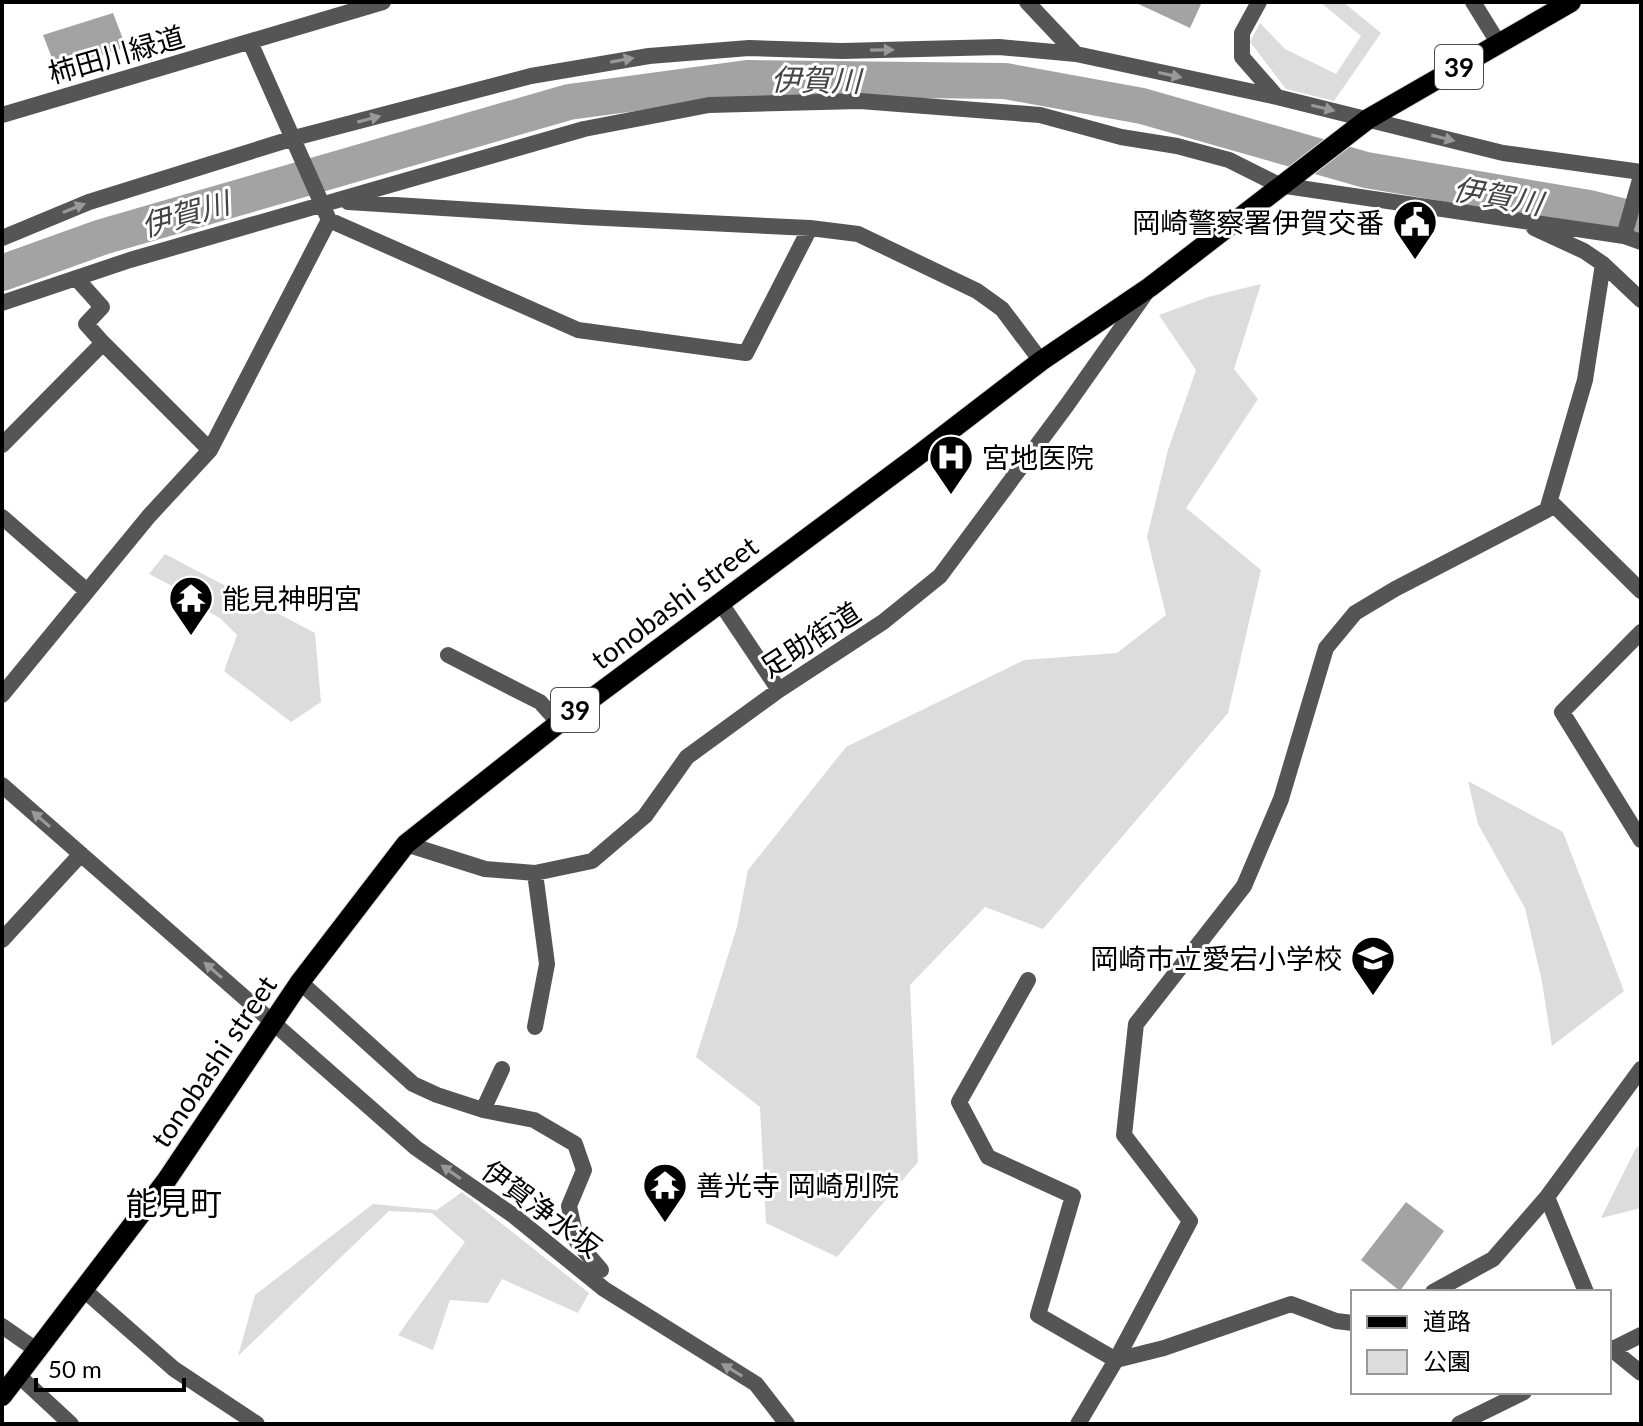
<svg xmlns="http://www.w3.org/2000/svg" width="1643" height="1426" font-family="Lato,'Noto Sans JP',sans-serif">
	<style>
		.green { fill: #dcdcdc }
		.water { fill: #a3a3a3 }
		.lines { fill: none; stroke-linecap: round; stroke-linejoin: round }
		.river { stroke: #a3a3a3; stroke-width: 36 }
		.primary-casing { stroke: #dbdbdb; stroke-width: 22 }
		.minor { stroke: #555; stroke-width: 16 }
		.primary { stroke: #000; stroke-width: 20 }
		.oneway { fill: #999 }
		.labels { text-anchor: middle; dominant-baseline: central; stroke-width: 6; stroke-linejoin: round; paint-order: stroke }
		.shield { fill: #fff; stroke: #4c4c4c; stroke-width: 2 }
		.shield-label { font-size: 26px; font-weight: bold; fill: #000 }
		.street-label { font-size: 28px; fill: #000; stroke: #fff }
		.poi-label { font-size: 28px; fill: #000; stroke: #fff; text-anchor: start }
		.water-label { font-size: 30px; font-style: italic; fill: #444; stroke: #fff }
		.quarter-label { font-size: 32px; fill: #000; stroke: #fff }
	</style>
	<rect width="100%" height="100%" fill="#fff"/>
	<path class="green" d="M1320,2H1343L1381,33L1334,101L1286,89L1250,42L1260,23L1285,49L1336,74L1361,36Z
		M1261,284L1234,369L1258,399L1186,508L1261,570L1228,713L1043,929L985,907L910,985L918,1162L837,1257L766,1223L760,1107L696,1057L737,927L748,870L846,747L1024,660L1117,653L1166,615L1147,537L1168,450L1196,370L1159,315L1208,297Z
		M165,554L315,633L321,702L291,722L224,671L237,635L220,618L201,608L203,602L149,574Z
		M1468,781L1563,832L1624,991L1552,1046L1542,982L1525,908L1478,824Z
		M1641,1145V1208L1601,1218L1636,1148Z
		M462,1192L589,1293L578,1313L502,1279L488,1303L450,1300L433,1350L398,1335L465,1242L432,1213L389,1211L238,1356L255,1295L373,1204L437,1210Z"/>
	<path class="water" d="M1134,2H1202L1190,28Z
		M113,13L126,47L57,71L43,35Z
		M1406,1202L1444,1231L1400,1291L1361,1260Z"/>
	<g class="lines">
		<path class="river" d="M2,273L102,237L569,102L747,78L1005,81L1142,106L1366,170L1589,208L1641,221"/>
		<g class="primary-casing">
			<path id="primary" d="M2,1396L166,1181L300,982L406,844L559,723L916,457L1041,361L1150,287L1368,119L1571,2"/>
		</g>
		<path class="minor" d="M1027,2L1076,54
			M1259,2L1242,33V57L1277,97
			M1473,2L1499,44
			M250,42L329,220L578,330L746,353L810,228
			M2,115L383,2
			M348,202L585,217L810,228L858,234L977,291L1002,309L1041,361
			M1534,228L1584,251L1603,264L1641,300
			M1624,236L1641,176
			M2,238L89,202L294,138L531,76L649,56L749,48L842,51L999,47L1076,54L1277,97L1503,153L1641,172
			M76,278L102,307L86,324L103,343
			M2,303L130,260L584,129L709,105L860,101L1040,115L1121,137L1177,146L1229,160L1279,185L1624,236L1641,242
			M2,445L103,343L210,450
			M1550,501L1641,591
			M2,517L87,591
			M720,602L779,690
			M1641,632L1562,712L1641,840
			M448,655L540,702L559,723
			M2,695L149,516L210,450L329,220
			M2,785L416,1148L514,1216L604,1289L756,1384L787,1424
			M406,844L485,869L535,873L592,861L645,816L687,757L779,690L883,622L940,576L1067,405L1146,293
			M2,940L81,854
			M1028,980L959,1102L988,1157L1073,1196L1038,1315L1116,1360L1164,1348L1291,1304L1336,1321L1353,1323
			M300,982L413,1084L437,1095L483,1110L534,1120L575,1144L584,1170L569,1206L577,1242L601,1270
			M535,1027L547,964L535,873
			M483,1110L502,1069
			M1547,1197L1586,1292
			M84,1290L174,1369L257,1424
			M1433,1292L1493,1259L1547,1197L1641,1069
			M2,1326L38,1351
			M1609,1347L1641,1373
			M1609,1351L1641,1335
			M18,1375L71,1424
			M1078,1424L1116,1360L1190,1221L1124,1135L1136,1024L1244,886L1281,799L1326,648L1355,613L1395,589L1547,510L1585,380L1603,264
			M1459,1424L1524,1392"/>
		<use href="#primary" class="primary"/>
	</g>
	<defs><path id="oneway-solid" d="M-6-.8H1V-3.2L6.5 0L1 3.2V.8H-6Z" transform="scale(2)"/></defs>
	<g class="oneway">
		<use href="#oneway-solid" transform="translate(882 50) rotate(-1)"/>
		<use href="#oneway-solid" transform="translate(622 60) rotate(-10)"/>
		<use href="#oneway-solid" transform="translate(1170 75) rotate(12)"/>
		<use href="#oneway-solid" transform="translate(1323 108) rotate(13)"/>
		<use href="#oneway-solid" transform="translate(369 119) rotate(-15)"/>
		<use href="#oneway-solid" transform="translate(1443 138) rotate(14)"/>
		<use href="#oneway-solid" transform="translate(74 208) rotate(-22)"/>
		<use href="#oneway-solid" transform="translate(41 819) rotate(-139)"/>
		<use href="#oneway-solid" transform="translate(213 970) rotate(-139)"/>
		<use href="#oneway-solid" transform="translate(451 1172) rotate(-145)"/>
		<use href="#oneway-solid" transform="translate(732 1370) rotate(-149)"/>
	</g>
	<defs>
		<g id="civic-pin" transform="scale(2.3)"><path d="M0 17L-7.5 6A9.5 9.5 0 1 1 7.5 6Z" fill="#000" stroke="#fff"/><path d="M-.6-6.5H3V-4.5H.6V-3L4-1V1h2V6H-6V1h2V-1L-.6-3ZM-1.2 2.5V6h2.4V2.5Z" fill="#fff"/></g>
		<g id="hospital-pin" transform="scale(2.3)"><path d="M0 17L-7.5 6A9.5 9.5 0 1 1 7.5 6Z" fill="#000" stroke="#fff"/><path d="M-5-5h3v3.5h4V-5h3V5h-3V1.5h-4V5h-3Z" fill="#fff"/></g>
		<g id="temple-pin" transform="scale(2.3)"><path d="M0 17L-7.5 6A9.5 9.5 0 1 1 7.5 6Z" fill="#000" stroke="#fff"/><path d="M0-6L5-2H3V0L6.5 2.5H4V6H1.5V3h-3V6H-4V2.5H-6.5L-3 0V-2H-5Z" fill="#fff"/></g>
		<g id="school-pin" transform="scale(2.3)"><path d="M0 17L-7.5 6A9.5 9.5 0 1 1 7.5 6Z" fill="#000" stroke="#fff"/><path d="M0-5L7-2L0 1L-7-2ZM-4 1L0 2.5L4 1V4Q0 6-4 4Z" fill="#fff"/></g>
	</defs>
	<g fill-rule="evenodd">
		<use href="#civic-pin" x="1415" y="222"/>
		<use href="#hospital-pin" x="951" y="457"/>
		<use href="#temple-pin" x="191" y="598"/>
		<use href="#school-pin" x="1373" y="958"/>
		<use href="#temple-pin" x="665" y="1185"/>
	</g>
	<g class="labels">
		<g class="shield">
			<rect x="1435" y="45" width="48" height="44" rx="6"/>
			<rect x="551" y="688" width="48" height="44" rx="6"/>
		</g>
		<g class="shield-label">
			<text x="1459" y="67">39</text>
			<text x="575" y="710">39</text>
		</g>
		<g class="street-label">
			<text transform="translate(116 54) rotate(-16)">柿田川緑道</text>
			<text transform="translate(674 602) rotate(-37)">tonobashi street</text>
			<text transform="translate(810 639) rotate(-33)">足助街道</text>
			<text transform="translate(213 1061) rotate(-56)">tonobashi street</text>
			<text transform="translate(542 1208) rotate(37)">伊賀浄水坂</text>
		</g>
		<g class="poi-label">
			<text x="1384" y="222" text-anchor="end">岡崎警察署伊賀交番</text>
			<text x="982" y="457">宮地医院</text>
			<text x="222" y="598">能見神明宮</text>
			<text x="1342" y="958" text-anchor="end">岡崎市立愛宕小学校</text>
			<text x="696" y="1185">善光寺 岡崎別院</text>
		</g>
		<g class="water-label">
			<text transform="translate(816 79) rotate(1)">伊賀川</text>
			<text transform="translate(1498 195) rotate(10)">伊賀川</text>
			<text transform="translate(185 213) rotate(-16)">伊賀川</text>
		</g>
		<g class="quarter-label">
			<text x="174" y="1202">能見町</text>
		</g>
	</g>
	<rect width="1643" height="1426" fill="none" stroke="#000000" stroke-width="8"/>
	<rect x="1351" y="1290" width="260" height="104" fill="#ffffff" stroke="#999999" stroke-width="2"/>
	<rect x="1367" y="1316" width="40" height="12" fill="#000000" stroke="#999999" stroke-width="2"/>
	<text x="1423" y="1330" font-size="24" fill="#000000">道路</text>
	<rect x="1367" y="1350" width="40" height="24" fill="#dcdcdc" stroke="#999999" stroke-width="2"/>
	<text x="1423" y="1370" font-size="24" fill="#000000">公園</text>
	<path d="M36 1378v12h148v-12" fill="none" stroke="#000000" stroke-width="4"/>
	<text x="48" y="1378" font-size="24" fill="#000000" stroke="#ffffff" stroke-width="6" paint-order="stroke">50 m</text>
</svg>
